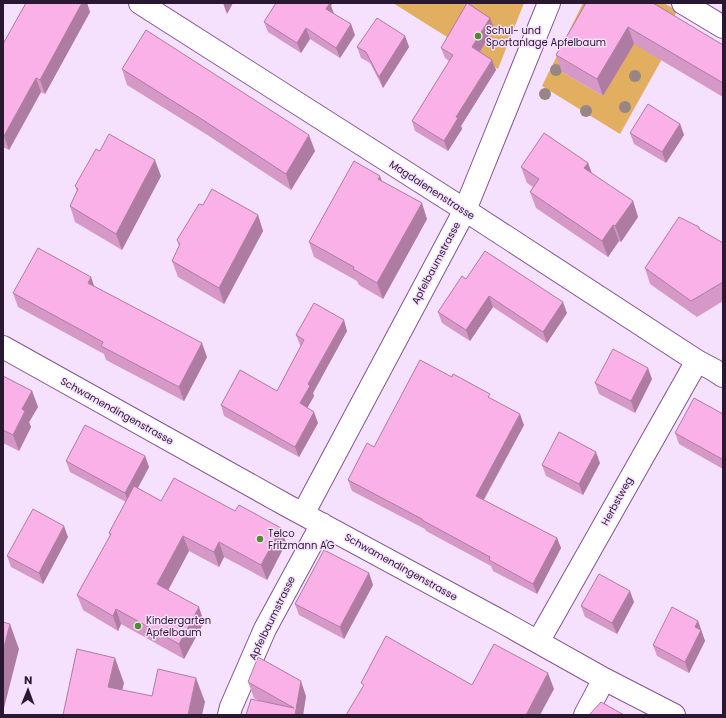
<svg xmlns="http://www.w3.org/2000/svg" width="726" height="718" font-family="Poppins,sans-serif">
	<style>
		.green { fill: #e2ae60 }
		.lines { fill: none; stroke-linecap: round; stroke-linejoin: round }
		.minor-casing { stroke: #815493; stroke-width: 24 }
		.minor { stroke: #fff; stroke-width: 22 }
		.tree { fill: #988687 }
		.wall { fill: #d698c7 }
		.shaded-wall { fill: #ae7ca2 }
		.building { fill: #f9b1e7; stroke: #ae7ca2 }
		.poi-dot { fill: #508d2c; stroke: #f5e1fd; stroke-width: 1.5 }
		.labels { text-anchor: middle; dominant-baseline: central; stroke-width: 3; stroke-linejoin: round; paint-order: stroke }
		.poi-label { font-size: 10px; fill: #2a1731; stroke: #f5e1fd; text-anchor: start }
		.street-label { font-size: 10px; fill: #2a1731; stroke: #f5e1fd }
	</style>
	<rect width="100%" height="100%" fill="#f5e1fd"/>
	<path class="green" d="M393,3H524L498,69Z
		M583,3H602L562,72L603,96L657,3H664L677,11L668,29L662,59L620,134L542,86Z"/>
	<g class="lines">
		<g class="minor-casing">
			<path id="minor" d="M140,3L465,210L697,361L714,370L723,376
				M683,3L723,27
				M3,347L286,505L506,624L604,679L674,715
				M303,514L465,210L549,3
				M538,642L697,361
				M229,715L231,707L265,629L322,524
				M585,715L604,679"/>
		</g>
		<use href="#minor" class="minor"/>
	</g>
	<g class="tree">
		<circle cx="556" cy="70" r="6"/>
		<circle cx="635" cy="76" r="6"/>
		<circle cx="545" cy="94" r="6"/>
		<circle cx="625" cy="107" r="6"/>
		<circle cx="586" cy="111" r="6"/>
	</g>
	<path class="wall" d="M26,3H87L90,12L45,94L41,92L9,150L3,147V44Z
		M276,3H332L331,6L334,14L355,35L340,58L310,39L301,53L268,32L264,22Z
		M586,3L723,45V97L634,44L603,96L562,72L556,55Z
		M494,28L480,52L492,60L496,70L461,126L462,129L448,151L415,131L412,121L449,61L445,58L441,48Z
		M405,36L409,47L383,88L370,63L361,58L357,47Z
		M122,69L315,151L291,190L209,136L127,85Z
		M680,124L684,135L666,163L634,144L630,133Z
		M588,163L592,174L633,201L638,217L621,242L619,241L608,257L536,208L530,192L533,187L527,183L521,167Z
		M161,176L122,250L75,222L70,206L77,191L75,186Z
		M382,181L427,219L383,299L359,285L357,281L314,257L309,242Z
		M258,215L263,231L224,304L178,277L172,261L179,246L177,240Z
		M699,227L700,230L723,243V301L697,317L650,284L645,268Z
		M466,279L567,313L547,343L493,307L470,341L442,323L438,312Z
		M94,286L207,357L184,401L106,360L104,354L18,307L13,293Z
		M347,331L313,393L314,396L307,408L318,423L299,457L224,416L221,405L277,391L301,346L300,345L296,335Z
		M3,376L32,391L38,407L29,422L31,427L19,451L3,443Z
		M652,379L635,413L599,394L595,383Z
		M492,399L524,425L484,500L557,538L561,548L537,594L493,571L491,566L426,531L425,529L352,491L348,480L374,447Z
		M723,414V469L679,444L675,433Z
		M145,456L149,467L138,488L161,501L235,511L281,528L286,543L267,580L224,557L219,567L189,551L168,590L204,622L184,659L121,624L118,631L83,610L77,595L110,536L109,533L126,502L70,472L66,461Z
		M600,463L583,495L546,476L542,465Z
		M68,537L43,584L11,567L7,556Z
		M369,573L373,585L344,639L299,615L295,604Z
		M634,602L617,634L585,617L581,606Z
		M698,621L705,641L689,673L657,656L653,645Z
		M248,682L306,696L303,715L258,700L254,698Z"/>
	<path class="shaded-wall" d="M82,3H87L90,12L45,94L40,80Z
		M223,3H233L227,14Z
		M325,3H332L331,6L334,14L326,9Z
		M490,18L494,28L476,58L472,47Z
		M351,24L355,35L340,58L336,48Z
		M628,27L634,44L603,96L597,79Z
		M306,28L310,39L301,53L297,43Z
		M405,36L409,47L383,88L379,77Z
		M492,60L496,70L461,126L462,129L448,151L444,141L456,117Z
		M36,78L41,92L9,150L4,136Z
		M680,124L684,135L666,163L662,152Z
		M309,135L315,151L291,190L286,174Z
		M155,160L161,176L122,250L116,234Z
		M588,163L594,179L584,168Z
		M380,176L386,192L378,179Z
		M633,201L638,217L621,242L615,226Z
		M422,203L427,219L383,299L377,283Z
		M258,215L263,231L224,304L219,288Z
		M613,225L619,241L608,257L602,241Z
		M91,277L96,291L88,283Z
		M489,296L493,307L470,341L466,330Z
		M563,302L567,313L547,343L543,332Z
		M344,320L347,331L313,393L314,396L304,414L300,403L308,384Z
		M202,343L207,357L184,401L179,387Z
		M648,368L652,379L635,413L631,401Z
		M32,391L38,407L29,422L31,427L19,451L13,435L22,409Z
		M314,412L318,423L299,457L295,447Z
		M520,414L524,425L480,506L476,496Z
		M596,452L600,463L583,495L579,484Z
		M145,456L149,467L129,504L125,493Z
		M64,526L68,537L43,584L39,573Z
		M281,528L286,543L267,580L261,565Z
		M183,536L189,551L163,600L157,584Z
		M557,538L561,548L537,594L533,584Z
		M219,542L224,557L219,567L214,552Z
		M369,573L373,585L344,639L340,627Z
		M630,591L634,602L617,634L612,623Z
		M199,607L204,622L184,659L179,644Z
		M116,609L121,624L118,631L113,616Z
		M698,621L705,641L689,673L685,662L695,627Z
		M10,624L19,649L3,712V651Z
		M115,658L124,683L117,712L108,687Z
		M548,673L554,689L540,715H526Z
		M196,678L205,702L202,715H188Z
		M301,681L306,696L303,715H295Z"/>
	<path class="building" d="M26,3H82L40,80L36,78L4,136H3V44Z
		M276,3H330L326,9L351,24L336,48L306,28L297,43L264,22Z
		M467,3L490,18L472,47L492,60L456,117L458,118L444,141L412,121L453,55L441,48Z
		M586,3H653L723,45V83L628,27L597,79L556,55Z
		M377,18L405,36L379,77L366,52L357,47Z
		M146,30L309,135L286,174L203,120L122,69Z
		M648,104L680,124L662,152L630,133Z
		M544,133L588,163L584,168L633,201L615,226L613,225L602,241L530,192L539,179L521,167Z
		M109,134L155,160L116,234L70,206L78,189L75,186L96,149L100,151Z
		M354,161L380,176L378,179L422,203L377,283L353,269L354,267L309,242Z
		M212,189L258,215L219,288L172,261L180,244L177,240L199,204L203,205Z
		M679,217L699,227V229L723,243V282L691,301L645,268Z
		M38,248L91,277L88,283L202,343L179,387L101,346L103,342L13,293Z
		M485,251L563,302L543,332L489,296L466,330L438,312L462,276L466,279Z
		M314,303L344,320L308,384L310,386L300,403L314,412L295,447L221,405L240,370L277,391L304,340L296,335Z
		M613,349L648,368L631,401L595,383Z
		M420,360L452,377L453,374L490,394L488,397L520,414L476,496L557,538L533,584L489,560L490,557L422,520V519L348,480L367,443L374,447Z
		M3,376L32,391L22,409L25,411L13,435L3,430Z
		M694,398L723,414V458L722,459L675,433Z
		M85,425L145,456L125,493L66,461Z
		M559,432L596,452L579,484L542,465Z
		M174,478L235,511L239,505L281,528L261,565L219,542L214,552L183,536L157,584L199,607L179,644L116,609L113,616L77,595L111,534L109,533L134,486L161,501Z
		M33,509L64,526L39,573L7,556Z
		M324,550L369,573L340,627L295,604Z
		M599,574L630,591L612,623L581,606Z
		M672,607L698,621L695,627L701,630L685,662L653,645Z
		M3,622L10,624L3,651Z
		M386,636L472,685L494,644L548,673L526,715H346L364,685L361,683Z
		M77,649L115,658L108,687L152,696L158,669L196,678L188,715H63Z
		M258,657L301,681L295,715H246L251,699L294,708L248,682Z
		M601,702L624,715H589Z"/>
	<g class="poi-dot">
		<circle cx="478" cy="36" r="4"/>
		<circle cx="260" cy="539" r="4"/>
		<circle cx="138" cy="626" r="4"/>
	</g>
	<g class="labels">
		<g class="poi-label">
			<text x="486" y="30">Schul- und<tspan x="486" dy="12">Sportanlage Apfelbaum</tspan></text>
			<text x="268" y="533">Telco<tspan x="268" dy="12">Fritzmann AG</tspan></text>
			<text x="146" y="620">Kindergarten<tspan x="146" dy="12">Apfelbaum</tspan></text>
		</g>
		<g class="street-label">
			<text transform="translate(432 190) rotate(33)">Magdalenenstrasse</text>
			<text transform="translate(436 263) rotate(-62)">Apfelbaumstrasse</text>
			<text transform="translate(117 411) rotate(29)">Schwamendingenstrasse</text>
			<text transform="translate(617 501) rotate(-61)">Herbstweg</text>
			<text transform="translate(401 567) rotate(29)">Schwamendingenstrasse</text>
			<text transform="translate(272 618) rotate(-64)">Apfelbaumstrasse</text>
		</g>
	</g>
	<rect width="726" height="718" fill="none" stroke="#2a1731" stroke-width="8"/>
	<g transform="translate(28 690) rotate(1)" stroke="#f5e1fd" stroke-width="3" paint-order="stroke">
	<path d="M0-3L7 15L0 10L-7 15Z" fill="#2a1731"/>
	<text y="-6" font-size="11" font-weight="bold" text-anchor="middle" fill="#2a1731">N</text>
	</g>
</svg>
